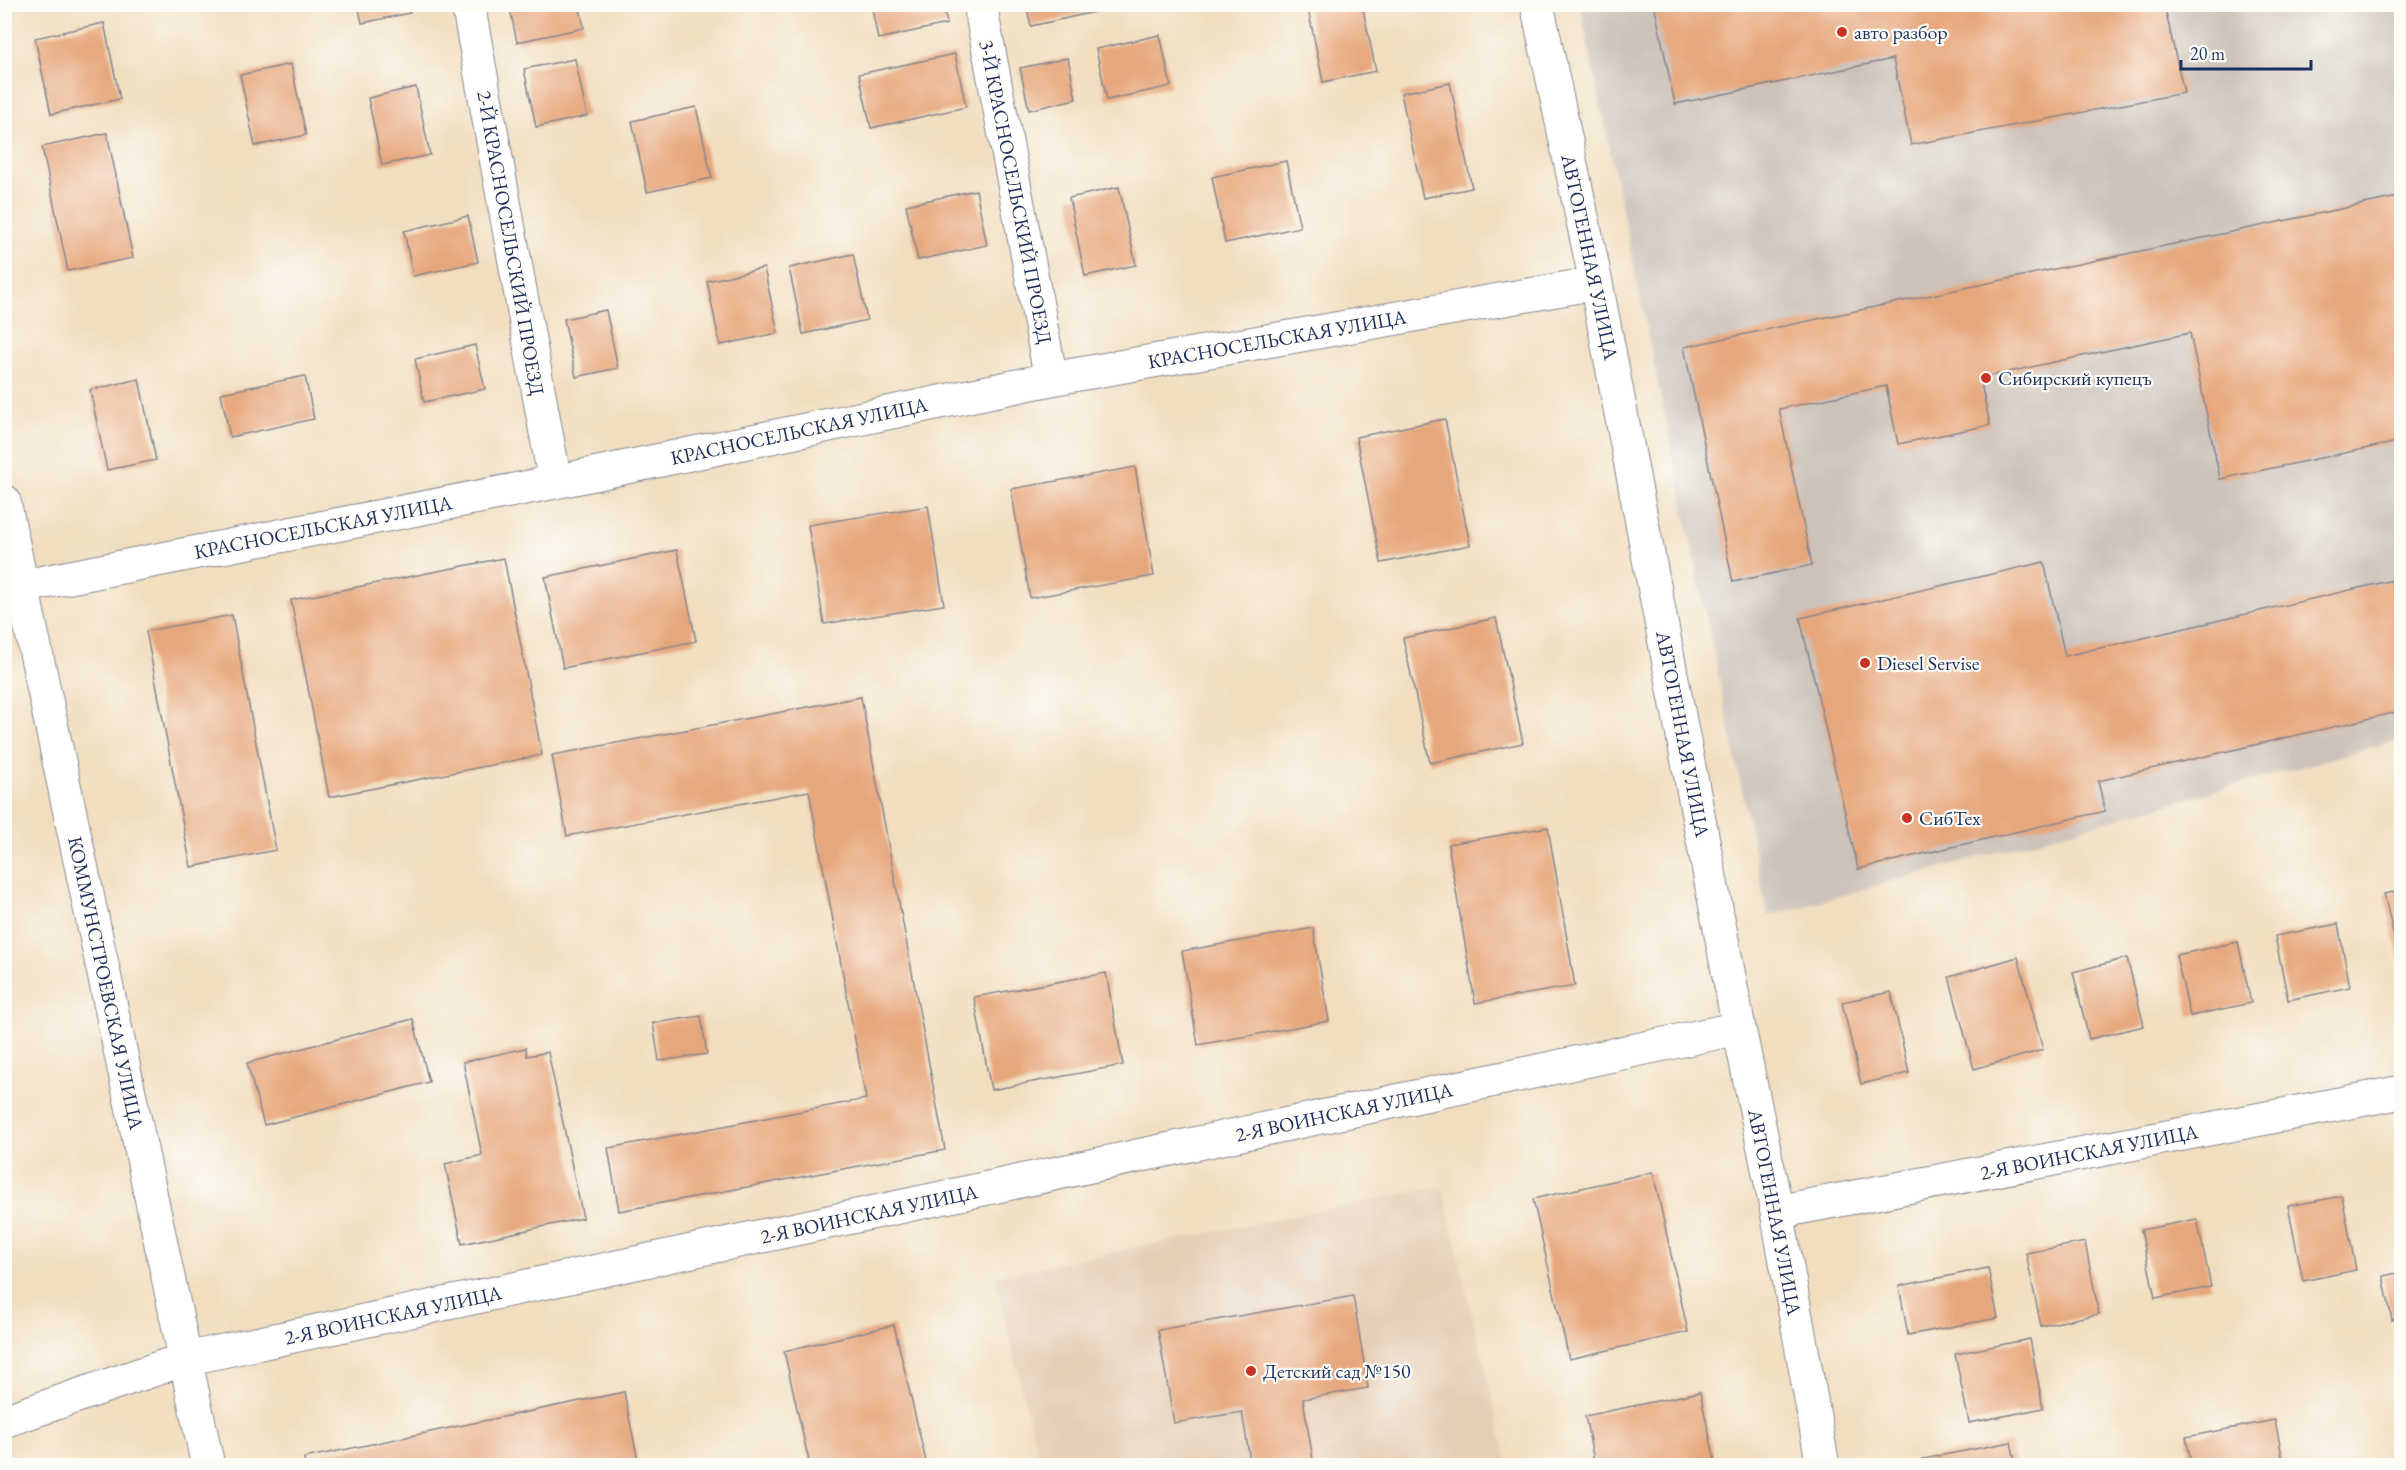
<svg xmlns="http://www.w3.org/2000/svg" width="2406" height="1470" font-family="'EB Garamond',serif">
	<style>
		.built { fill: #e6cfb7 }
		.industrial { fill: #ccc2b9 }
		.building { fill: #e7a77d }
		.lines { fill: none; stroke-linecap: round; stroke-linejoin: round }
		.minor-casing { stroke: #86868e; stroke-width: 35 }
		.minor { stroke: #fff; stroke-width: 33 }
		.poi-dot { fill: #c8321e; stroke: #fdfcf7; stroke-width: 2 }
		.labels { text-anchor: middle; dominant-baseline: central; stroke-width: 4.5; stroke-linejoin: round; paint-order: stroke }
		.poi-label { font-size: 20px; fill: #1b2f5e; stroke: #fdfcf7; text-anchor: start }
		.street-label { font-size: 20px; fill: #1b2f5e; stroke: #fdfcf7 }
	</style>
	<rect width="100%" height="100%" fill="#fdfcf7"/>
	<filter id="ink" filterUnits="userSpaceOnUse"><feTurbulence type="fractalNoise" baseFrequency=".0167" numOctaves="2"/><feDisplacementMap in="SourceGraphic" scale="12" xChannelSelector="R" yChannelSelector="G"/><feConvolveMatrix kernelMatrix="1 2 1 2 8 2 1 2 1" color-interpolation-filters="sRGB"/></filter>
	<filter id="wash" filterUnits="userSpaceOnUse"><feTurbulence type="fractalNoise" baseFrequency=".008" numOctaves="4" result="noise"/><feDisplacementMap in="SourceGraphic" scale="24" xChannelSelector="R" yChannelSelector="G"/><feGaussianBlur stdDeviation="1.35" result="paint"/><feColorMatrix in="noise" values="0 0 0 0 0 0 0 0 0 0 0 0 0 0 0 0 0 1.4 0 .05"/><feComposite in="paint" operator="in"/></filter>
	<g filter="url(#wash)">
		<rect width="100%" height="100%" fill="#f1debf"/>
		<path class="built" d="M1442,1186L1508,1465H1040L995,1276Z"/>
		<path class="industrial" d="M1580,5H2401V739L1768,916Z"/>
		<g id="blocks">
			<path class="building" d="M358,4H408L410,13L362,23Z
				M509,4H579L584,28L517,42Z
				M871,4H943L947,24L878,39Z
				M1026,4H1093L1095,12L1031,26Z
				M1307,4H1362L1376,71L1323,82Z
				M1654,4H2164L2184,93L1911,145L1893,59L1675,104Z
				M104,23L120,99L51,114L35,38Z
				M1160,35L1171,86L1107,100L1096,49Z
				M955,54L966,107L871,128L859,74Z
				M1068,58L1076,99L1029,110L1020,68Z
				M575,59L587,116L536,127L524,69Z
				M291,64L306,135L255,146L240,75Z
				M1450,83L1472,188L1423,198L1401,93Z
				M416,87L430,155L382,165L368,98Z
				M696,107L712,178L647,192L632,121Z
				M107,133L133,258L68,271L42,147Z
				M1286,161L1300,227L1225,243L1212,177Z
				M1119,187L1136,265L1085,276L1069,198Z
				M976,190L987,245L918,260L906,205Z
				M2402,196V441L2220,479L2190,333L1980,378L1990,425L1898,444L1886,386L1779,409L1812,565L1733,582L1684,347Z
				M468,216L478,262L413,276L404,231Z
				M853,254L867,320L803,334L789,268Z
				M764,268L778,333L720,345L707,281Z
				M606,310L618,368L576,377L564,319Z
				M475,345L485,389L424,402L415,359Z
				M305,376L314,419L230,437L221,393Z
				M139,379L156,460L107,470L90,390Z
				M1445,419L1470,545L1381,563L1356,437Z
				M1135,467L1154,576L1030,598L1011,489Z
				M928,506L944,605L824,624L808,525Z
				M677,550L696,641L563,668L545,577Z
				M504,558L542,755L329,797L291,600Z
				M2044,562L2065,656L2402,578V711L2098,781L2105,811L1858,869L1800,618Z
				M232,615L276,850L191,867L146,631Z
				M1496,618L1523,743L1430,763L1403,638Z
				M861,697L945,1150L619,1211L608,1148L866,1099L809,791L567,836L552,755Z
				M1548,827L1575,986L1475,1003L1448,844Z
				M2402,890V966H2401L2384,894Z
				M2338,924L2350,987L2288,1000L2275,936Z
				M1313,928L1329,1021L1198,1045L1182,951Z
				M2238,942L2251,1003L2190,1016L2176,955Z
				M2018,957L2043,1050L1974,1069L1949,977Z
				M2127,958L2144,1026L2089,1039L2073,972Z
				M1106,973L1123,1065L991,1090L974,997Z
				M1891,992L1909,1073L1861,1084L1842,1002Z
				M701,1016L707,1054L659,1061L653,1023Z
				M413,1019L429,1082L264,1125L247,1063Z
				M526,1048L527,1056L548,1052L583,1218L462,1244L445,1164L482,1155L463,1062Z
				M1653,1172L1688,1332L1569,1359L1533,1199Z
				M2342,1196L2356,1270L2303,1281L2288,1206Z
				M2197,1219L2211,1287L2155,1298L2141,1230Z
				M2085,1242L2099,1314L2041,1326L2026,1253Z
				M1988,1268L1998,1318L1908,1335L1899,1286Z
				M2402,1272V1318L2392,1320L2383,1276Z
				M1353,1296L1368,1388L1303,1399L1314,1466H1251L1242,1412L1174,1423L1158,1330Z
				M894,1325L927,1466H810L784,1351Z
				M2030,1339L2043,1408L1969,1423L1955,1354Z
				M624,1392L639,1466H305L304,1458Z
				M1700,1392L1716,1466H1595L1585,1416Z
				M2275,1420L2284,1466H2192L2186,1437Z
				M2011,1442L2016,1466H1924L1923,1459Z"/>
		</g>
	</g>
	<g filter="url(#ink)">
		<use href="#blocks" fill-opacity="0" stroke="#86868e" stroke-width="1.5"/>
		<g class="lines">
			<g class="minor-casing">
				<path id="minor" d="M468,4L555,482
					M980,4L1051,379
					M1537,4L1596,283L1739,1028L1777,1212L1823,1466
					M4,501L208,1466
					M4,590L555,482L1051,379L1596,283
					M1777,1212L2402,1092
					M4,1421L185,1359L1739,1028"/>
			</g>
			<use href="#minor" class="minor"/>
		</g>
	</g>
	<g class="poi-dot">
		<circle cx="1842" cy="32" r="6"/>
		<circle cx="1986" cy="378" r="6"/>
		<circle cx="1865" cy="663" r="6"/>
		<circle cx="1907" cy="818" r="6"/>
		<circle cx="1251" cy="1371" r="6"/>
	</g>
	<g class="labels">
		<g class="poi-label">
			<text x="1854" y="32">авто разбор</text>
			<text x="1998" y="378">Сибирский купецъ</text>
			<text x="1877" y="663">Diesel Servise</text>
			<text x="1919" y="818">СибТех</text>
			<text x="1263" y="1371">Детский сад №150</text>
		</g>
		<g class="street-label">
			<text transform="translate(1016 192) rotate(79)">3-Й КРАСНОСЕЛЬСКИЙ ПРОЕЗД</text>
			<text transform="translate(511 243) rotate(80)">2-Й КРАСНОСЕЛЬСКИЙ ПРОЕЗД</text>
			<text transform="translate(1590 257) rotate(78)">АВТОГЕННАЯ УЛИЦА</text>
			<text transform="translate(1277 339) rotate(-10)">КРАСНОСЕЛЬСКАЯ УЛИЦА</text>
			<text transform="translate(799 431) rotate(-12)">КРАСНОСЕЛЬСКАЯ УЛИЦА</text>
			<text transform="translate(323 527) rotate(-11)">КРАСНОСЕЛЬСКАЯ УЛИЦА</text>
			<text transform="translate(1683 734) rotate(79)">АВТОГЕННАЯ УЛИЦА</text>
			<text transform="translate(106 983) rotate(78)">КОММУНСТРОЕВСКАЯ УЛИЦА</text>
			<text transform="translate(1344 1112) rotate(-12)">2-Я ВОИНСКАЯ УЛИЦА</text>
			<text transform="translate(2089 1152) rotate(-11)">2-Я ВОИНСКАЯ УЛИЦА</text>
			<text transform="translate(1775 1212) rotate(79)">АВТОГЕННАЯ УЛИЦА</text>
			<text transform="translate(869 1214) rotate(-12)">2-Я ВОИНСКАЯ УЛИЦА</text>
			<text transform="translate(393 1315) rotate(-12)">2-Я ВОИНСКАЯ УЛИЦА</text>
		</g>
	</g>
	<rect width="2406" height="1470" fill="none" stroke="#fdfcf7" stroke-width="24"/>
	<path d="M2181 60v9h130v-9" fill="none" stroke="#1b2f5e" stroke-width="3"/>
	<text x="2190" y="60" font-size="18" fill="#1b2f5e" stroke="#fdfcf7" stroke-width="4.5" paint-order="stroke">20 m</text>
</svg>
